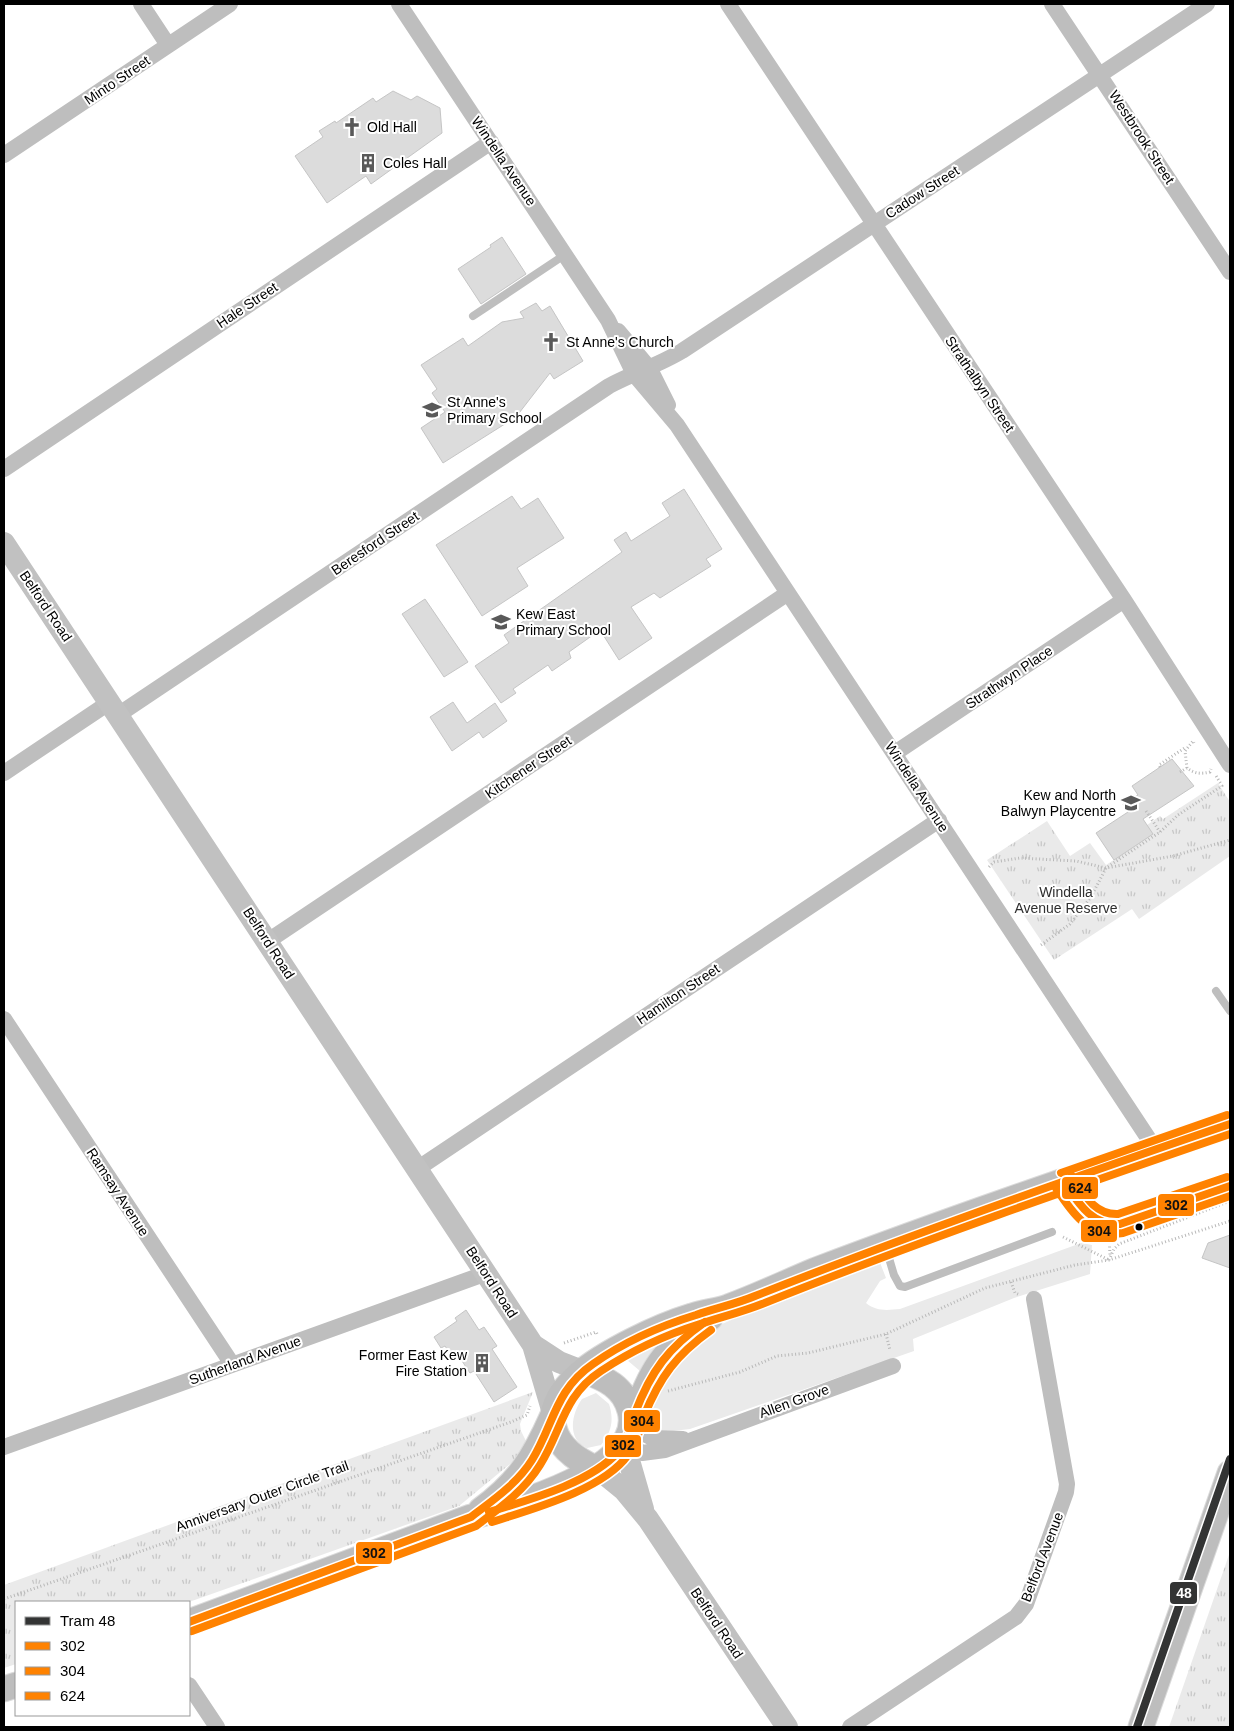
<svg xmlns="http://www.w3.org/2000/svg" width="1234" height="1731" font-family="Helvetica,sans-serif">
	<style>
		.green { fill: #eaeaea }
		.park { fill: url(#park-tufts) }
		.building { fill: #dcdcdc; stroke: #c5c5c5 }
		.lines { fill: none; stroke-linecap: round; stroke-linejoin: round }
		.primary-casing { stroke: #dbdbdb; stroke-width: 27 }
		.path { stroke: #b8b8b8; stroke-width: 3; stroke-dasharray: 1 2.5; stroke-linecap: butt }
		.lane { stroke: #bebebe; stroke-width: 8 }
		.street { stroke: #bebebe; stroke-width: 16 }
		.secondary { stroke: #c1c1c1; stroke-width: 22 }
		.primary { stroke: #bdbdbd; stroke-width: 25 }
		.bus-1-casing { stroke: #fff; stroke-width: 11 }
		.bus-2-casing { stroke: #fff; stroke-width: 11 }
		.bus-3-casing { stroke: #fff; stroke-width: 11 }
		.bus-1 { stroke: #ff8200; stroke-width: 8 }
		.bus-2 { stroke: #ff8200; stroke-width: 8 }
		.bus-3 { stroke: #ff8200; stroke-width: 8 }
		.tram-1-casing { stroke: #fff; stroke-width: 11 }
		.tram-1 { stroke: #333434; stroke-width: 8 }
		.bus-dot { fill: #000; stroke: #fff; stroke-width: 2 }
		.labels { text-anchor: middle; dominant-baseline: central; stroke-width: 4; stroke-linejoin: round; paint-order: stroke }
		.street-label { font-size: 14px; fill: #000; stroke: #fff }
		.poi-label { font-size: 14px; fill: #000; stroke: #fff; text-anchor: start }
		.park-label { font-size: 14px; fill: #2f2f2f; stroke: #fff }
		.line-badge { stroke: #fff; stroke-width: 2 }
		.badge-label { font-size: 14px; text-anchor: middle; font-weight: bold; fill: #fff }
		.pale-badge-label { font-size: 14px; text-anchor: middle; font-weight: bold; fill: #111 }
	</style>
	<defs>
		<pattern id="park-tufts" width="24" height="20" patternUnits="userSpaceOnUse" patternTransform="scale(1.25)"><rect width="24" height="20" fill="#eaeaea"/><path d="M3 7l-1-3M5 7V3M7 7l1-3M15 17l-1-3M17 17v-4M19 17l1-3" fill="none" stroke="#c7c7c7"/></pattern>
	</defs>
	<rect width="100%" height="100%" fill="#fff"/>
	<path class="green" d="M1081,1243L1092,1245L1090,1274L1014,1298L913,1339L914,1351L690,1429L656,1433L646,1428V1416L665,1369L712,1328L879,1260L886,1278L880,1281L866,1303C877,1312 888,1310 900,1309Z
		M656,1343L658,1344L640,1371L627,1360Z
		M596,1393L609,1404C614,1419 612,1432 601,1445L587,1448C566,1439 572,1413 582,1399Z"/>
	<path class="park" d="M1218,783L1230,802V856L1139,919L1132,909L1054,960L987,860L1047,821L1070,856L1090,843L1106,865L1153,834L1147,825L1160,816L1163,819Z
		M533,1392L520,1424L521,1431L528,1445L521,1455L459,1506L189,1602H16V1664L4,1668V1585Z
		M1230,1552V1727H1169Z"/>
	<path class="building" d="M393,91L411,100L417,96L440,108L442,133L371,184L366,176L327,203L295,156L323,137L319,131L335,121L336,123L373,98L376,102Z
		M502,237L526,274L481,304L458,269L491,247L490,245Z
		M536,303L542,311L550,306L583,361L554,379L550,373L516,417L443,463L421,428L445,412L432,393L437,389L421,365L463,338L468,346L502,322L524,318L520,312Z
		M684,489L722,549L706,559L711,566L660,598L654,593L631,607L652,638L619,660L600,630L569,652L571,658L552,671L548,665L513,689L516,693L501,703L475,666L509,643L504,635L622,552L614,540L626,532L631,541L670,516L662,503Z
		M512,496L521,509L538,498L564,538L517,568L528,586L482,616L436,545Z
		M425,599L468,662L444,677L402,614Z
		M453,702L467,723L495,703L507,721L483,738L479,732L452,751L430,717Z
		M1172,759L1194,786L1143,819L1153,834L1114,860L1096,833L1128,812L1123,804L1138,795L1132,786Z
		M1230,1235V1268L1202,1258L1208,1243Z
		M466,1310L479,1330L484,1327L497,1346L492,1349L517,1387L494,1402L474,1371L470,1373L456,1352L451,1355L445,1346L441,1348L434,1337L457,1321L455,1318Z"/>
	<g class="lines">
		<g class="primary-casing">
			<path id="primary" d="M632,1422C654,1366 659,1353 710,1318
				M597,1469C549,1448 537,1412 578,1375C604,1352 659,1326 692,1316C704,1312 716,1311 728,1307C758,1296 787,1282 816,1270C953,1218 1092,1171 1230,1124
				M481,1510C518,1483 534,1458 552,1417
				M189,1622L471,1517C511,1506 646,1469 630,1411C624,1387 605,1378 583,1371
				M4,1689L16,1685
				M1141,1727L1230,1473"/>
		</g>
		<path class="path" d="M1160,767L1159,765L1186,747
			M1187,768L1185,751L1193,741L1194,743
			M1180,772L1187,768C1195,774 1201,774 1210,772L1211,769
			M1146,811L1160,832
			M989,867L994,862L1020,858L1076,861L1106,868L1173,856L1230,840
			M1041,945L1070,924L1091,897L1106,868L1160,832L1178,815L1222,786L1215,774
			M1109,1236L1110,1255
			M1063,1237L1109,1260
			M1109,1260L1114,1249L1119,1244L1230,1201
			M1011,1282L1015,1293L1020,1295
			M886,1334L890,1350
			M564,1343L596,1332L598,1336
			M668,1391L740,1372L777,1356L808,1353L886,1334L985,1288L1075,1265L1109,1260L1230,1221
			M4,1599L511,1422L527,1415L530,1406"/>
		<path class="lane" d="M473,316L566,254
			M1216,991L1230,1011
			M1065,1184C1080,1205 1091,1228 1120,1224L1230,1186
			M886,1248L894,1275L900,1286L905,1287L1052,1232"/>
		<path class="street" d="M141,4L168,45
			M399,4L608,320L634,374L677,425L1156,1150
			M728,4L1124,600L1230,765
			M1052,4L1230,272
			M4,155L230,4
			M618,331L650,369L668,405
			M4,469L491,142
			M118,715L609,386C633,373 659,365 682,351L1207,4
			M895,753L1124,600
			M4,773L110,702
			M268,941L788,593
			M4,1019L232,1364
			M417,1169L939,820
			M631,1427L652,1438L683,1439
			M625,1442L642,1453L665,1450L893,1366
			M4,1447L487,1273
			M189,1685L217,1727
			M850,1727L1016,1617L1026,1604L1066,1492L1067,1484L1034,1299"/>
		<path class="secondary" d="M4,543L533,1345L553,1413
			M533,1345L559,1362L582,1371
			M624,1443L643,1509
			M597,1468L624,1490L648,1519L787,1727"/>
		<use href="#primary" class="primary"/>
		<g class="bus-1-casing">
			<path id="bus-1" d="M1064,1182C1079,1204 1091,1225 1120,1224L1230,1186
				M489,1512C528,1500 591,1483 619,1451C628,1441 630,1426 635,1413C651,1371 668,1348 705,1322
				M189,1622L471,1517C493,1500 517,1484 532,1460C554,1424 555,1390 593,1364C624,1342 660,1326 696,1315C716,1308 736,1304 755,1296C912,1234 1071,1178 1230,1124"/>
		</g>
		<g class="bus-2-casing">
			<path id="bus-2" d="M1056,1188C1072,1213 1089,1238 1123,1233L1230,1196
				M492,1522C532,1509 603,1490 628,1455C637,1444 639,1430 644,1416C660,1377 676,1355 711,1330
				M192,1631L476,1526C500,1508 524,1491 540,1465C562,1430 563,1396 601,1371C631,1351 665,1335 700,1324C721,1317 742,1312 762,1304C917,1242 1073,1188 1230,1134"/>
		</g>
		<g class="bus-3-casing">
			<path id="bus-3" d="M1061,1173L1227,1115
				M1072,1176C1084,1194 1094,1215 1118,1214L1227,1177"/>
		</g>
		<use href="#bus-1" class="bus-1"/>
		<use href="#bus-2" class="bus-2"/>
		<use href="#bus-3" class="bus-3"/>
		<g class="tram-1-casing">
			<path id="tram-1" d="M1137,1727L1230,1459"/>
		</g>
		<use href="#tram-1" class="tram-1"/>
	</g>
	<defs>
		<g id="church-bare" transform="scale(1.5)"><path d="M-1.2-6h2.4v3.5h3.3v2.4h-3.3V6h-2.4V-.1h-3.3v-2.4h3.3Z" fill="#595959" stroke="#fff" stroke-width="2.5" paint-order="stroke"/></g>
		<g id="building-bare" transform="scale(1.5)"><path d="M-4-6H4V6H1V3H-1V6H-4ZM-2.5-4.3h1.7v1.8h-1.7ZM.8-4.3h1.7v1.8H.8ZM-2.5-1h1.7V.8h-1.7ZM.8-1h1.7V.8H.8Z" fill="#595959" stroke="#fff" stroke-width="2.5" paint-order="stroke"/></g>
		<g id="school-bare" transform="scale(1.5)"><path d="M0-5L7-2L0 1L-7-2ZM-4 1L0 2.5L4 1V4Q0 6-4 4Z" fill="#595959" stroke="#fff" stroke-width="2.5" paint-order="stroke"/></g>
	</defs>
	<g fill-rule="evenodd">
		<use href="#church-bare" x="352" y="127"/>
		<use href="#building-bare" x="368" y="163"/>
		<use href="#church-bare" x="551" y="342"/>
		<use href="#school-bare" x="432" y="410"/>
		<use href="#school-bare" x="501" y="622"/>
		<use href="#school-bare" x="1131" y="803"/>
		<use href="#building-bare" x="482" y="1363"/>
	</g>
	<circle class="bus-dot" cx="1139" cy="1227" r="4.5"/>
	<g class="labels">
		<g class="street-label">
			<text transform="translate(117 80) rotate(-34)">Minto Street</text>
			<text transform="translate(1142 137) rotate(57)">Westbrook Street</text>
			<text transform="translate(504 161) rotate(56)">Windella Avenue</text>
			<text transform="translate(922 192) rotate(-33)">Cadow Street</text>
			<text transform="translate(247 305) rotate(-34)">Hale Street</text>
			<text transform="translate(980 384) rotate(56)">Strathalbyn Street</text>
			<text transform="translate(375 543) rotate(-34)">Beresford Street</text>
			<text transform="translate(46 606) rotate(56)">Belford Road</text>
			<text transform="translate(1009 677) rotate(-34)">Strathwyn Place</text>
			<text transform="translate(528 767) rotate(-34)">Kitchener Street</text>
			<text transform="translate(917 787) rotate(57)">Windella Avenue</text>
			<text transform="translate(269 943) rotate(57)">Belford Road</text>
			<text transform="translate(678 994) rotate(-34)">Hamilton Street</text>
			<text transform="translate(118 1192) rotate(57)">Ramsay Avenue</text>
			<text transform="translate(492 1282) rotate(57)">Belford Road</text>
			<text transform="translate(245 1360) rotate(-20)">Sutherland Avenue</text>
			<text transform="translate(794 1401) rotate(-20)">Allen Grove</text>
			<text transform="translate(262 1496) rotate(-20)">Anniversary Outer Circle Trail</text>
			<text transform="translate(1042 1557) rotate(-69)">Belford Avenue</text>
			<text transform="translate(717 1623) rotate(56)">Belford Road</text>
		</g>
		<g class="poi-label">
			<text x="367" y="127">Old Hall</text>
			<text x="383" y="163">Coles Hall</text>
			<text x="566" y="342">St Anne's Church</text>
			<text x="447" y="402">St Anne's<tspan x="447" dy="16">Primary School</tspan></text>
			<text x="516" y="614">Kew East<tspan x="516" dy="16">Primary School</tspan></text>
			<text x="1116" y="795" text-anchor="end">Kew and North<tspan x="1116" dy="16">Balwyn Playcentre</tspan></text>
			<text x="467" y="1355" text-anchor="end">Former East Kew<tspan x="467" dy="16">Fire Station</tspan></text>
		</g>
		<g class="park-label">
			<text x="1066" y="892">Windella<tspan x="1066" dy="16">Avenue Reserve</tspan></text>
		</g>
	</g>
	<g class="line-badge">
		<rect x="1061" y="1176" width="38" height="24" rx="5" fill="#ff8200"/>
		<rect x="1157" y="1193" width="38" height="24" rx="5" fill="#ff8200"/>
		<rect x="1080" y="1219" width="38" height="24" rx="5" fill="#ff8200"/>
		<rect x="623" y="1409" width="38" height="24" rx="5" fill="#ff8200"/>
		<rect x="604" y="1434" width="38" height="24" rx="5" fill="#ff8200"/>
		<rect x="355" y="1541" width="38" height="24" rx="5" fill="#ff8200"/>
		<rect x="1169" y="1581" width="29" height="24" rx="5" fill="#333434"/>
	</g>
	<g class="badge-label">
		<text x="1184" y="1598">48</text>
	</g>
	<g class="pale-badge-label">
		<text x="1080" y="1193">624</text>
		<text x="1176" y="1210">302</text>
		<text x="1099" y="1236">304</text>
		<text x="642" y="1426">304</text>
		<text x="623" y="1450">302</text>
		<text x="374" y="1558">302</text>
	</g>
	<rect width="1234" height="1731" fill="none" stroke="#000000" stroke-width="10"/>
	<rect x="15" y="1601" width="175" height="115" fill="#ffffff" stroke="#999999"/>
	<rect x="25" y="1617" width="25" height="8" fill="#333434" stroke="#999999"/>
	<text x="60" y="1626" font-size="15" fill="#000000">Tram 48</text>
	<rect x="25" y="1642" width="25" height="8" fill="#ff8200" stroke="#999999"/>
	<text x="60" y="1651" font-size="15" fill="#000000">302</text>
	<rect x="25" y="1667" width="25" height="8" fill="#ff8200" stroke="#999999"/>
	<text x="60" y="1676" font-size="15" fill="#000000">304</text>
	<rect x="25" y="1692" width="25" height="8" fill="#ff8200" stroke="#999999"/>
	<text x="60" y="1701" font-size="15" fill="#000000">624</text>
</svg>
